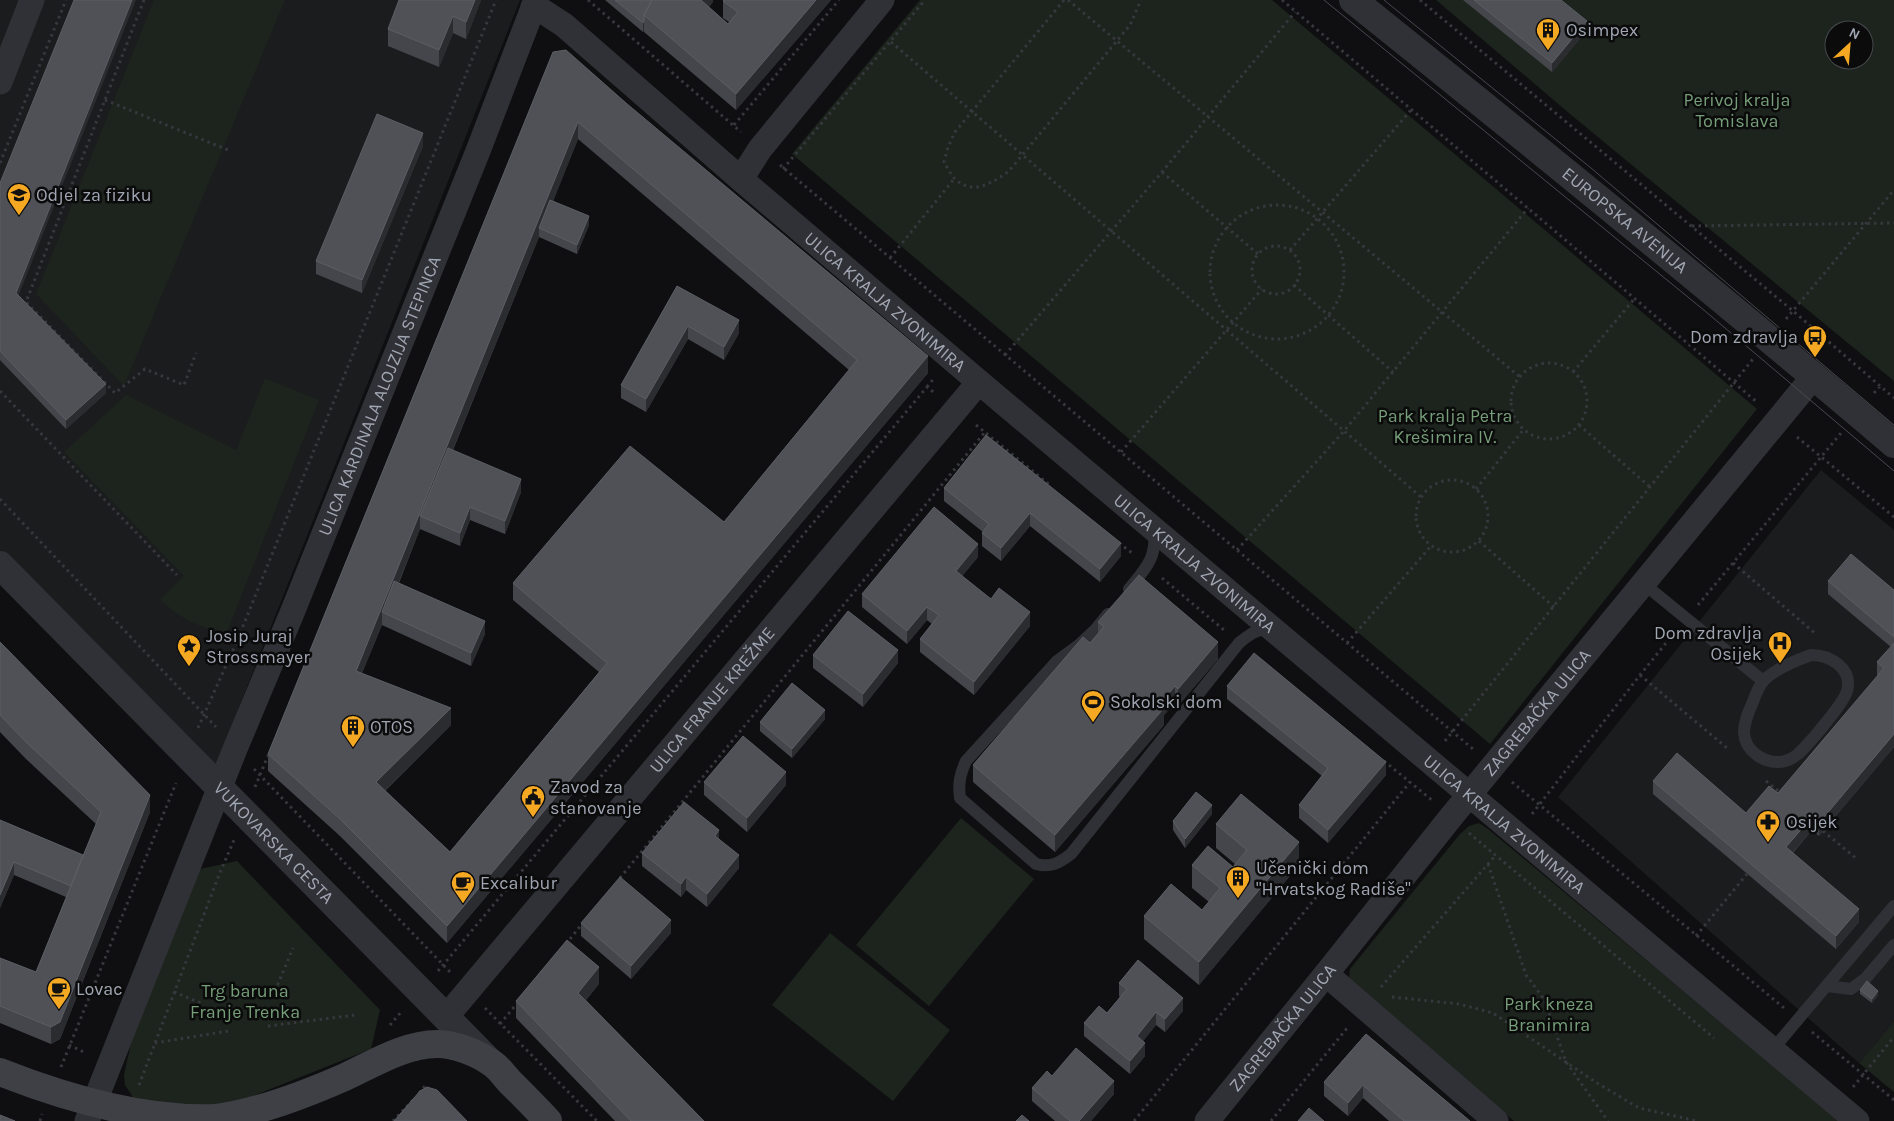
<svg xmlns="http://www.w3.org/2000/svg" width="1894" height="1121" font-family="Karla,sans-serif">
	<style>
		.built { fill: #1b1c1e }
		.green { fill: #1c241d; fill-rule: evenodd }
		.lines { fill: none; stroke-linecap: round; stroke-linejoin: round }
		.path { stroke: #36383d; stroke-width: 3; stroke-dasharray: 2.5 4; stroke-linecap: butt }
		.service { stroke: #303136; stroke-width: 12 }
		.minor { stroke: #303136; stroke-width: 25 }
		.tertiary { stroke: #303136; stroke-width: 28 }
		.secondary { stroke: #3e4046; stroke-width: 28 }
		.tram { stroke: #47494f; stroke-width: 1 }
		.wall { fill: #45464c; fill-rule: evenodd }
		.shaded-wall { fill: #2b2c30 }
		.building { fill: #4f5157; stroke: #5b5e65; fill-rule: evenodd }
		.labels { text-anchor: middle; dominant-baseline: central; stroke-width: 5; stroke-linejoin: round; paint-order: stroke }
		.poi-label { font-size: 18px; fill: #a0a6b2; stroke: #0b0b0c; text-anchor: start }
		.park-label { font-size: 18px; fill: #769e78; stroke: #0b0b0c }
		.street-label { font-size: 18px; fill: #a0a6b2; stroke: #0b0b0c }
	</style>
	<rect width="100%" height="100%" fill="#0f0f11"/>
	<path class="built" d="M0,0H520L214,770L0,550Z
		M1821,470L1894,530V1021L1859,1063L1558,797Z"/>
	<path class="green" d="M154,0H285L124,386L36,294Z
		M920,0H1272L1757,409L1490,744L792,154Z
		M1436,0H1894V381L1570,114ZM1834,30H1864V60H1834Z
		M265,378L319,400L227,632C195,627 184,620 160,600L184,576L64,452L126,395L236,450Z
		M961,818L1034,879L929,1006L856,945Z
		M1479,823L1488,829L1840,1121H1514L1354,986L1349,978L1350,969L1460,834L1469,826Z
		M237,861L380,1010L371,1049L243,1100L216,1108L137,1103L125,1085L124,1075L131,1043L200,869Z
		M830,933L950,1030L893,1101L772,1005Z
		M1894,1021V1092L1859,1063Z"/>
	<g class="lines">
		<path class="path" d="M144,0L26,302L115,393L145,369L184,385L196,353
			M588,0L741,132
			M1064,0L955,132L948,147L944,162C947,167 951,175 955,179C973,196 992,183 1009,171L1130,25L1141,0
			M1068,0L1520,377
			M1282,0L1758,403
			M1420,0L1793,311L1894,398
			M891,42L1421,497
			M105,100L228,150
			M734,125L839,0
			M0,163L66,0
			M780,165L1473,749
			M783,169L925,0
			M1162,172L1258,254
			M1210 272a67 67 0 1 1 134 0a67 67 0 1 1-134 0Z
			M1692,226L1894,223
			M1252 270a24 24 0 1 1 48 0a24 24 0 1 1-48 0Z
			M1290,250L1411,110
			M890,258L954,179
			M1294,285L1393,372
			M1786,319L1894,190
			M1005,355L1162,172L1295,12
			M1511 401a38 38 0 1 1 76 0a38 38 0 1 1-76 0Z
			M1573,372L1635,298
			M927,387L935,377
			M0,391L177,575
			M1874,393L1880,386
			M976,425L1051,486
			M1579,425L1650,487
			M1797,437L1894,517
			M1121,452L1262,289
			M1416 516a36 36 0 1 1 72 0a36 36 0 1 1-72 0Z
			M1476,489L1524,429
			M0,499L216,727
			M1479,541L1554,607
			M1119,543L1132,553
			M1237,550L1344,431L1528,208
			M1733,563L1817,635
			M1162,578L1224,630
			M1698,605L1841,433
			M1347,643L1431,546
			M1640,675L1727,748
			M198,728L237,641L496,0
			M1445,741L1753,359
			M1384,761L1433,801
			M254,769L451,973
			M1766,781L1781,793
			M1512,782L1784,1008
			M255,787L270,751
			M1532,814L1640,675L1675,632
			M1823,831L1857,859
			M1469,833L1714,1038
			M1488,864L1526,975L1544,999L1566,1062L1608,1121
			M620,878L985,432
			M1696,936L1747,874
			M566,944L582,924
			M438,971L927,387L936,394
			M1381,987L1495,856
			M275,991L293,948
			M174,992L201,1003
			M1392,997L1459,1004L1493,1013L1597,1083L1639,1108L1697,1121
			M485,1008L597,1121
			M500,1024L519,1001
			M390,1025L402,1011
			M268,1026L355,1015
			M1812,1032L1894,1100
			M155,1043L228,1031
			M69,1045L86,1053
			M61,1067L176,783
			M139,1085L219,875L234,840
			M1853,1087L1894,1037
			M419,1093L425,1086
			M40,1121L42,1114
			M393,1121L413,1100
			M1134,1121L1410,782
			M1271,1121L1348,1027"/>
		<path class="service" d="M1644,584L1763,681
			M1129,589C1146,568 1157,558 1154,530
			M1108,614L1095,630L1080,644L1057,661L966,761C960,774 958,784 960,798L1036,864C1051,868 1059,863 1071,854L1239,643C1250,634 1257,629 1271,628
			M1811,655C1830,655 1853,668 1847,691C1844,703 1808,745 1798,754C1792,759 1785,762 1778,762C1762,762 1745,750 1744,733C1744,722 1748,713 1752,704C1755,696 1758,687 1764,680C1777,668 1794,661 1811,655Z
			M1827,986L1851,989L1866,978L1894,945
			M1773,1049L1894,906"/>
		<g class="minor">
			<path id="s1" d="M533,7L544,12L564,25L743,181L979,382L1857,1121"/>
			<path d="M0,82L32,0"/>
			<path d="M743,181L746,171L760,149L882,0"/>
			<path d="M1326,974L1496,1121"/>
			<path id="s2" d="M446,1017L979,382"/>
			<path id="s3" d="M87,1121L235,749L292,613L478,151L536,0"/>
			<path id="s4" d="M1207,1121L1326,974L1451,817L1814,376"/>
		</g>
		<g class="tertiary">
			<path id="s5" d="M1353,0C1535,146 1716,293 1894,444"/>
			<path id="s6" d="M0,565L490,1062"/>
		</g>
		<path class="secondary" d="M0,1072C66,1098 143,1121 216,1118C260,1112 304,1095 345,1077C373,1064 405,1044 437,1044C455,1044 478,1053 493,1064C500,1069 505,1077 511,1083C524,1096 536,1108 548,1121"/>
		<path class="tram" d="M1324,0L1705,311L1894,471
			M1384,0L1591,168L1894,425"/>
	</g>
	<path class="wall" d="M481,0L466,39L453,33L439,67L388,46V29Z
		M605,0H713V2L709,7L728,24L729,22L723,18V1L831,0L736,110L644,32V30L643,32Z
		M1463,0H1561L1587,30L1552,72Z
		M553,52L928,373L447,943L340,836L268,771V754ZM578,139L849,370L724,522L513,583V600L599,672L450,852L385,791L451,725L362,673L382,625L471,666L485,634L399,583L420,529L460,546L470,520L505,534L521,492L453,450L539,237L577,254L589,225L553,201Z
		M423,146L362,293L316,274V261Z
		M0,183L19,296L106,393L66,429L0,360Z
		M677,286L739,333L724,360L688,339L646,412L621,398V385Z
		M986,435L1121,556L1100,582L1030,526L1001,561L982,546V533L983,532L944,501V488Z
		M978,557L962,576L991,599L1030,626L974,695L920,652V639L932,624L927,620L907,644L862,607V594Z
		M1828,581L1894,590V747L1819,836L1812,830L1793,853L1859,922L1836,949L1653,794V781L1746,813L1778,793L1878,676L1877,675V662L1891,647L1828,594Z
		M1098,622L1218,659L1178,706L1175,703L1164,715V725L1055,852L973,782V765L1090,643L1098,633Z
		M0,642L150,812L60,1039L51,1044L0,1023V958L36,972L66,897L14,875L0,908V820L83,855L96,824L26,759L0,732Z
		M813,655L898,663L863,707L813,668Z
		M1227,686L1386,775L1328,843L1299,818V805L1322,776L1227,699Z
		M825,719L792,758L760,731V722Z
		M704,782L786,785L747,832L704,795Z
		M1212,814L1185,848L1173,830V821Z
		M1216,824L1299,865L1199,985L1144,939V916L1202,910L1209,902L1192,888V865L1233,867L1235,864L1216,848Z
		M719,839L739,868L707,907L686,890L681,897L642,866V853Z
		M581,923L671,933L631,979L581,936Z
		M1119,983L1183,1011L1165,1032L1156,1025L1143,1041L1145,1056L1130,1074L1084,1036V1023L1107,1013L1120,997L1119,996Z
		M599,984L586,1000L704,1121H615L516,1018V1001Z
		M1860,990L1878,995L1872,1003L1860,994Z
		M1366,1034L1470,1121H1389L1363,1098L1348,1116L1324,1096V1082Z
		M1052,1076L1114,1094L1091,1121H1055L1032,1101V1088Z"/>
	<path class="shaded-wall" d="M132,0H136L16,302V293Z
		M475,0H481L466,39V22Z
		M700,0H713V2L700,17Z
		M816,0H831L736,110V94Z
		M453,16V33L439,67V50Z
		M644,21V30L643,32V23Z
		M1587,21V30L1552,72V63Z
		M578,122V139L542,229L539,228V237L425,518L420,516V529L386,614L382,612V625L356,688V671Z
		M423,133V146L362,293V280Z
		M589,216V225L577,254V245Z
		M739,320V333L724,360V347Z
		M688,326V339L646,412V399Z
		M928,356V373L447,943V926Z
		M106,384V393L66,429V420Z
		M521,479V492L505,534V521Z
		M470,507V520L460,546V533Z
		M1030,513V526L1001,561V548Z
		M1121,543V556L1100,582V569Z
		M978,544V557L956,584V571Z
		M927,607V620L907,644V631Z
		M1030,612V626L974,695V682Z
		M485,621V634L471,666V653Z
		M1218,642V659L1178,706V689Z
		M898,650V663L863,707V694Z
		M1175,686V703L1164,715V725L1055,852V835L1160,704Z
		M451,708V725L376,799V782Z
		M825,710V719L792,758V749Z
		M1894,734V747L1819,836V823Z
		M1386,762V775L1328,843V830Z
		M786,772V785L747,832V818Z
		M150,795V812L60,1039L51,1044V1027Z
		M1212,805V814L1185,848V839Z
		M1812,817V830L1786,860V847Z
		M719,830V843L715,836Z
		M1299,842V865L1199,985V962Z
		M739,855V868L707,907V894Z
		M14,862V875L0,908V895Z
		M686,877V890L681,897V884Z
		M1859,909V922L1836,949V936Z
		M671,920V933L631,979V966Z
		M599,967V984L578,1009V993Z
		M1878,991V995L1872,1003V999Z
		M1183,998V1011L1165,1032V1019Z
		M1156,1012V1025L1137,1049V1036Z
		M1145,1043V1056L1130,1074V1061Z
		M1114,1081V1094L1091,1121H1079Z
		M1363,1085V1098L1348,1116V1103Z"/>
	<path class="building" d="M74,0H132L16,293L106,384L66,420L0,351V183Z
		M399,0H475L466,22L453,16L439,50L388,29Z
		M615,0H652L644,15V21L643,23Z
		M652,0H701L728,24L738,12L723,1L724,0H816L736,94L644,15Z
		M1474,0H1561L1587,21L1552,63Z
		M566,50L626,103L928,356L447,926L340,819L268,754L553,52ZM578,122L857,360L724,522L630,446L513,583L607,663L450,852L376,782L451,708L356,671Z
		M377,114L423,133L362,280L316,261Z
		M550,200L589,216L577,245L539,228Z
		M677,286L739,320L724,347L688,326L646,399L621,385Z
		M986,435L1121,543L1100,569L1030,513L1001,548L982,533L989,524L944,488Z
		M448,448L521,479L505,521L470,507L460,533L420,516Z
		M934,507L978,544L956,571L991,599L999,588L1030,612L974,682L920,639L939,615L927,607L907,631L862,594Z
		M1851,554L1894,590V637L1828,581Z
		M1139,575L1218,642L1178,689L1175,686L1160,704L1164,708L1055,835L973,765L1083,637L1090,643L1104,627L1098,622Z
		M394,581L485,621L471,653L382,612Z
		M848,611L898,650L863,694L813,655Z
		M0,642L150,795L60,1022L51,1027L0,1006V958L36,972L101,812L26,742L0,715Z
		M1894,643V734L1819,823L1812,817L1786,847L1859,909L1836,936L1653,781L1677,753L1746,813L1769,786L1778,793L1884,668L1877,662Z
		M1254,653L1386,762L1328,830L1299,805L1328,768L1227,686Z
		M792,683L825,710L792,749L760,722Z
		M743,736L786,772L747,818L704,782Z
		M1196,792L1212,805L1185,839L1173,821Z
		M1241,794L1299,842L1199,962L1144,916L1171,884L1202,910L1220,888L1192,865L1208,846L1233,867L1247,850L1216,824Z
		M684,802L719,830L715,836L739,855L707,894L686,877L681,884L642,853Z
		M0,820L83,855L71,886L14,862L0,895Z
		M620,877L671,920L631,966L581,923Z
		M567,940L599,967L578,993L704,1121H631L516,1001Z
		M1138,960L1183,998L1165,1019L1156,1012L1137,1036L1145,1043L1130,1061L1084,1023L1099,1006L1107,1013L1127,989L1119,983Z
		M1867,981L1878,991L1872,999L1860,990Z
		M1366,1034L1470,1121H1404L1363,1085L1348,1103L1324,1082Z
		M1076,1048L1114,1081L1079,1121H1070L1032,1088L1047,1071L1052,1076Z
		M427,1087L437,1090L467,1121H394L420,1091Z
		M1309,1108L1324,1121H1298Z
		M0,1115L15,1121H0Z
		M1022,1115L1029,1121H1016Z"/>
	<defs>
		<g id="building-pin" transform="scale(1.25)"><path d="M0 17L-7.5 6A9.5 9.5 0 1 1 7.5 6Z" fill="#f5a923" stroke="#0b0b0c"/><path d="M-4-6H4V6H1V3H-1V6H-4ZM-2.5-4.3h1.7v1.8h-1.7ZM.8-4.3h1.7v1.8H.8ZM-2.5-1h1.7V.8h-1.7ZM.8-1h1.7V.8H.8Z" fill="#111"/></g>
		<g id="university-pin" transform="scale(1.25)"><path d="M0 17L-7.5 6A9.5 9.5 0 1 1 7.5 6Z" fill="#f5a923" stroke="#0b0b0c"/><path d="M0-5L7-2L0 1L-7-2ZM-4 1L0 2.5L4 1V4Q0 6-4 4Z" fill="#111"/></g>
		<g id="bus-pin" transform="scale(1.25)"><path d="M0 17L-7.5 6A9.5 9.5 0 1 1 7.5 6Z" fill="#f5a923" stroke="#0b0b0c"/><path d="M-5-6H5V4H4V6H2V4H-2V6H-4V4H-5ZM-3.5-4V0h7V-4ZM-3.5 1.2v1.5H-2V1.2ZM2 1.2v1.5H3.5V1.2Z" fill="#111"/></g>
		<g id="hospital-pin" transform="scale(1.25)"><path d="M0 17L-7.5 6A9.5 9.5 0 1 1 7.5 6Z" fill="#f5a923" stroke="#0b0b0c"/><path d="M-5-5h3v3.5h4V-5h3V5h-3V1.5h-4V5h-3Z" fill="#111"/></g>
		<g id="sight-pin" transform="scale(1.25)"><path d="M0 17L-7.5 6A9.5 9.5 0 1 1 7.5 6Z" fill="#f5a923" stroke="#0b0b0c"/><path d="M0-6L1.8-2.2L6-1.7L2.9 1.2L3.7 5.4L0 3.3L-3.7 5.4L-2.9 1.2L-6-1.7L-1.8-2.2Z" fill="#111"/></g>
		<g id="stadium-pin" transform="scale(1.25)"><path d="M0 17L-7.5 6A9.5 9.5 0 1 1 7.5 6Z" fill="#f5a923" stroke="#0b0b0c"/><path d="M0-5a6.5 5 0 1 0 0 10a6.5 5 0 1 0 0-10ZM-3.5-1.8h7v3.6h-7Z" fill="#111"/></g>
		<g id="civic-pin" transform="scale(1.25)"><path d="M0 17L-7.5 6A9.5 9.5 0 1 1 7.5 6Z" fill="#f5a923" stroke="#0b0b0c"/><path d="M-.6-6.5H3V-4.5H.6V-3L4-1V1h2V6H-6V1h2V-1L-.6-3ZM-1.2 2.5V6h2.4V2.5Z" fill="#111"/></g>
		<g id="pharmacy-pin" transform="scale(1.25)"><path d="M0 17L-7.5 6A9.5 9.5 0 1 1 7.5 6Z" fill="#f5a923" stroke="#0b0b0c"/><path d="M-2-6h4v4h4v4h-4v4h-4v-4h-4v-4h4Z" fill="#111"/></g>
		<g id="cafe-pin" transform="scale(1.25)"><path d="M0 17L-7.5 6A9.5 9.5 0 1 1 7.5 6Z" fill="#f5a923" stroke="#0b0b0c"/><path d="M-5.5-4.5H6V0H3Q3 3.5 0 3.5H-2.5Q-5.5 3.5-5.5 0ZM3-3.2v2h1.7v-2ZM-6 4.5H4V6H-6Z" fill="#111"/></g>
	</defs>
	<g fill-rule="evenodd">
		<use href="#building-pin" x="1548" y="30"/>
		<use href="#university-pin" x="19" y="195"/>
		<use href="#bus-pin" x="1815" y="337"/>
		<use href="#hospital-pin" x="1780" y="643"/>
		<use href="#sight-pin" x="189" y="646"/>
		<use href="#stadium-pin" x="1093" y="702"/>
		<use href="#building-pin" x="353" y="727"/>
		<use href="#civic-pin" x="533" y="797"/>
		<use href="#pharmacy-pin" x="1768" y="822"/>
		<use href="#building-pin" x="1238" y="878"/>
		<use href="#cafe-pin" x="463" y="883"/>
		<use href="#cafe-pin" x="59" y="989"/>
	</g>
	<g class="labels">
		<g class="poi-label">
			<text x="1566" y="30">Osimpex</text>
			<text x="36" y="195">Odjel za fiziku</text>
			<text x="1798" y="337" text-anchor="end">Dom zdravlja</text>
			<text x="1762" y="633" text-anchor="end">Dom zdravlja<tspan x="1762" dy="21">Osijek</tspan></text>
			<text x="206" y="636">Josip Juraj<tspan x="206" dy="21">Strossmayer</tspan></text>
			<text x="1110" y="702">Sokolski dom</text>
			<text x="370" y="727">OTOS</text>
			<text x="550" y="787">Zavod za<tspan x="550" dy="21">stanovanje</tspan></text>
			<text x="1786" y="822">Osijek</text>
			<text x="1256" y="868">Učenički dom<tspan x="1256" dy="21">"Hrvatskog Radiše"</tspan></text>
			<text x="480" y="883">Excalibur</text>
			<text x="76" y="989">Lovac</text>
		</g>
		<g class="park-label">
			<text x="1737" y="100">Perivoj kralja<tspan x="1737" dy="21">Tomislava</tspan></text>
			<text x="1445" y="416">Park kralja Petra<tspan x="1445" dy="21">Krešimira IV.</tspan></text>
			<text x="245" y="991">Trg baruna<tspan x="245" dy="21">Franje Trenka</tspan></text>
			<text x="1549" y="1004">Park kneza<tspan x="1549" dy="21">Branimira</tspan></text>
		</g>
		<g class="street-label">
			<text stroke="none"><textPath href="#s5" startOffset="350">EUROPSKA AVENIJA</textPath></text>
			<text stroke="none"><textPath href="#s1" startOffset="460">ULICA KRALJA ZVONIMIRA</textPath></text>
			<text stroke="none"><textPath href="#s3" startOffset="782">ULICA KARDINALA ALOJZIJA STEPINCA</textPath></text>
			<text stroke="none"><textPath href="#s1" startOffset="865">ULICA KRALJA ZVONIMIRA</textPath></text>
			<text stroke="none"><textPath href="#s2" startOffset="414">ULICA FRANJE KREŽME</textPath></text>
			<text stroke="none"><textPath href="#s4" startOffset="525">ZAGREBAČKA ULICA</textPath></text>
			<text stroke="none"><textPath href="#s1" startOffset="1270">ULICA KRALJA ZVONIMIRA</textPath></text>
			<text stroke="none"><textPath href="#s6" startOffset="390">VUKOVARSKA CESTA</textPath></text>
			<text stroke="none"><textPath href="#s4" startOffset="120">ZAGREBAČKA ULICA</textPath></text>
		</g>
	</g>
	<g transform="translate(1849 45) rotate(26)"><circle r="24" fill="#0b0b0c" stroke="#47494e"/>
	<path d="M0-4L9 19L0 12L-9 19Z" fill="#f5a923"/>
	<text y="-8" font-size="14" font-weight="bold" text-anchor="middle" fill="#a0a6b2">N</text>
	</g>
</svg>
